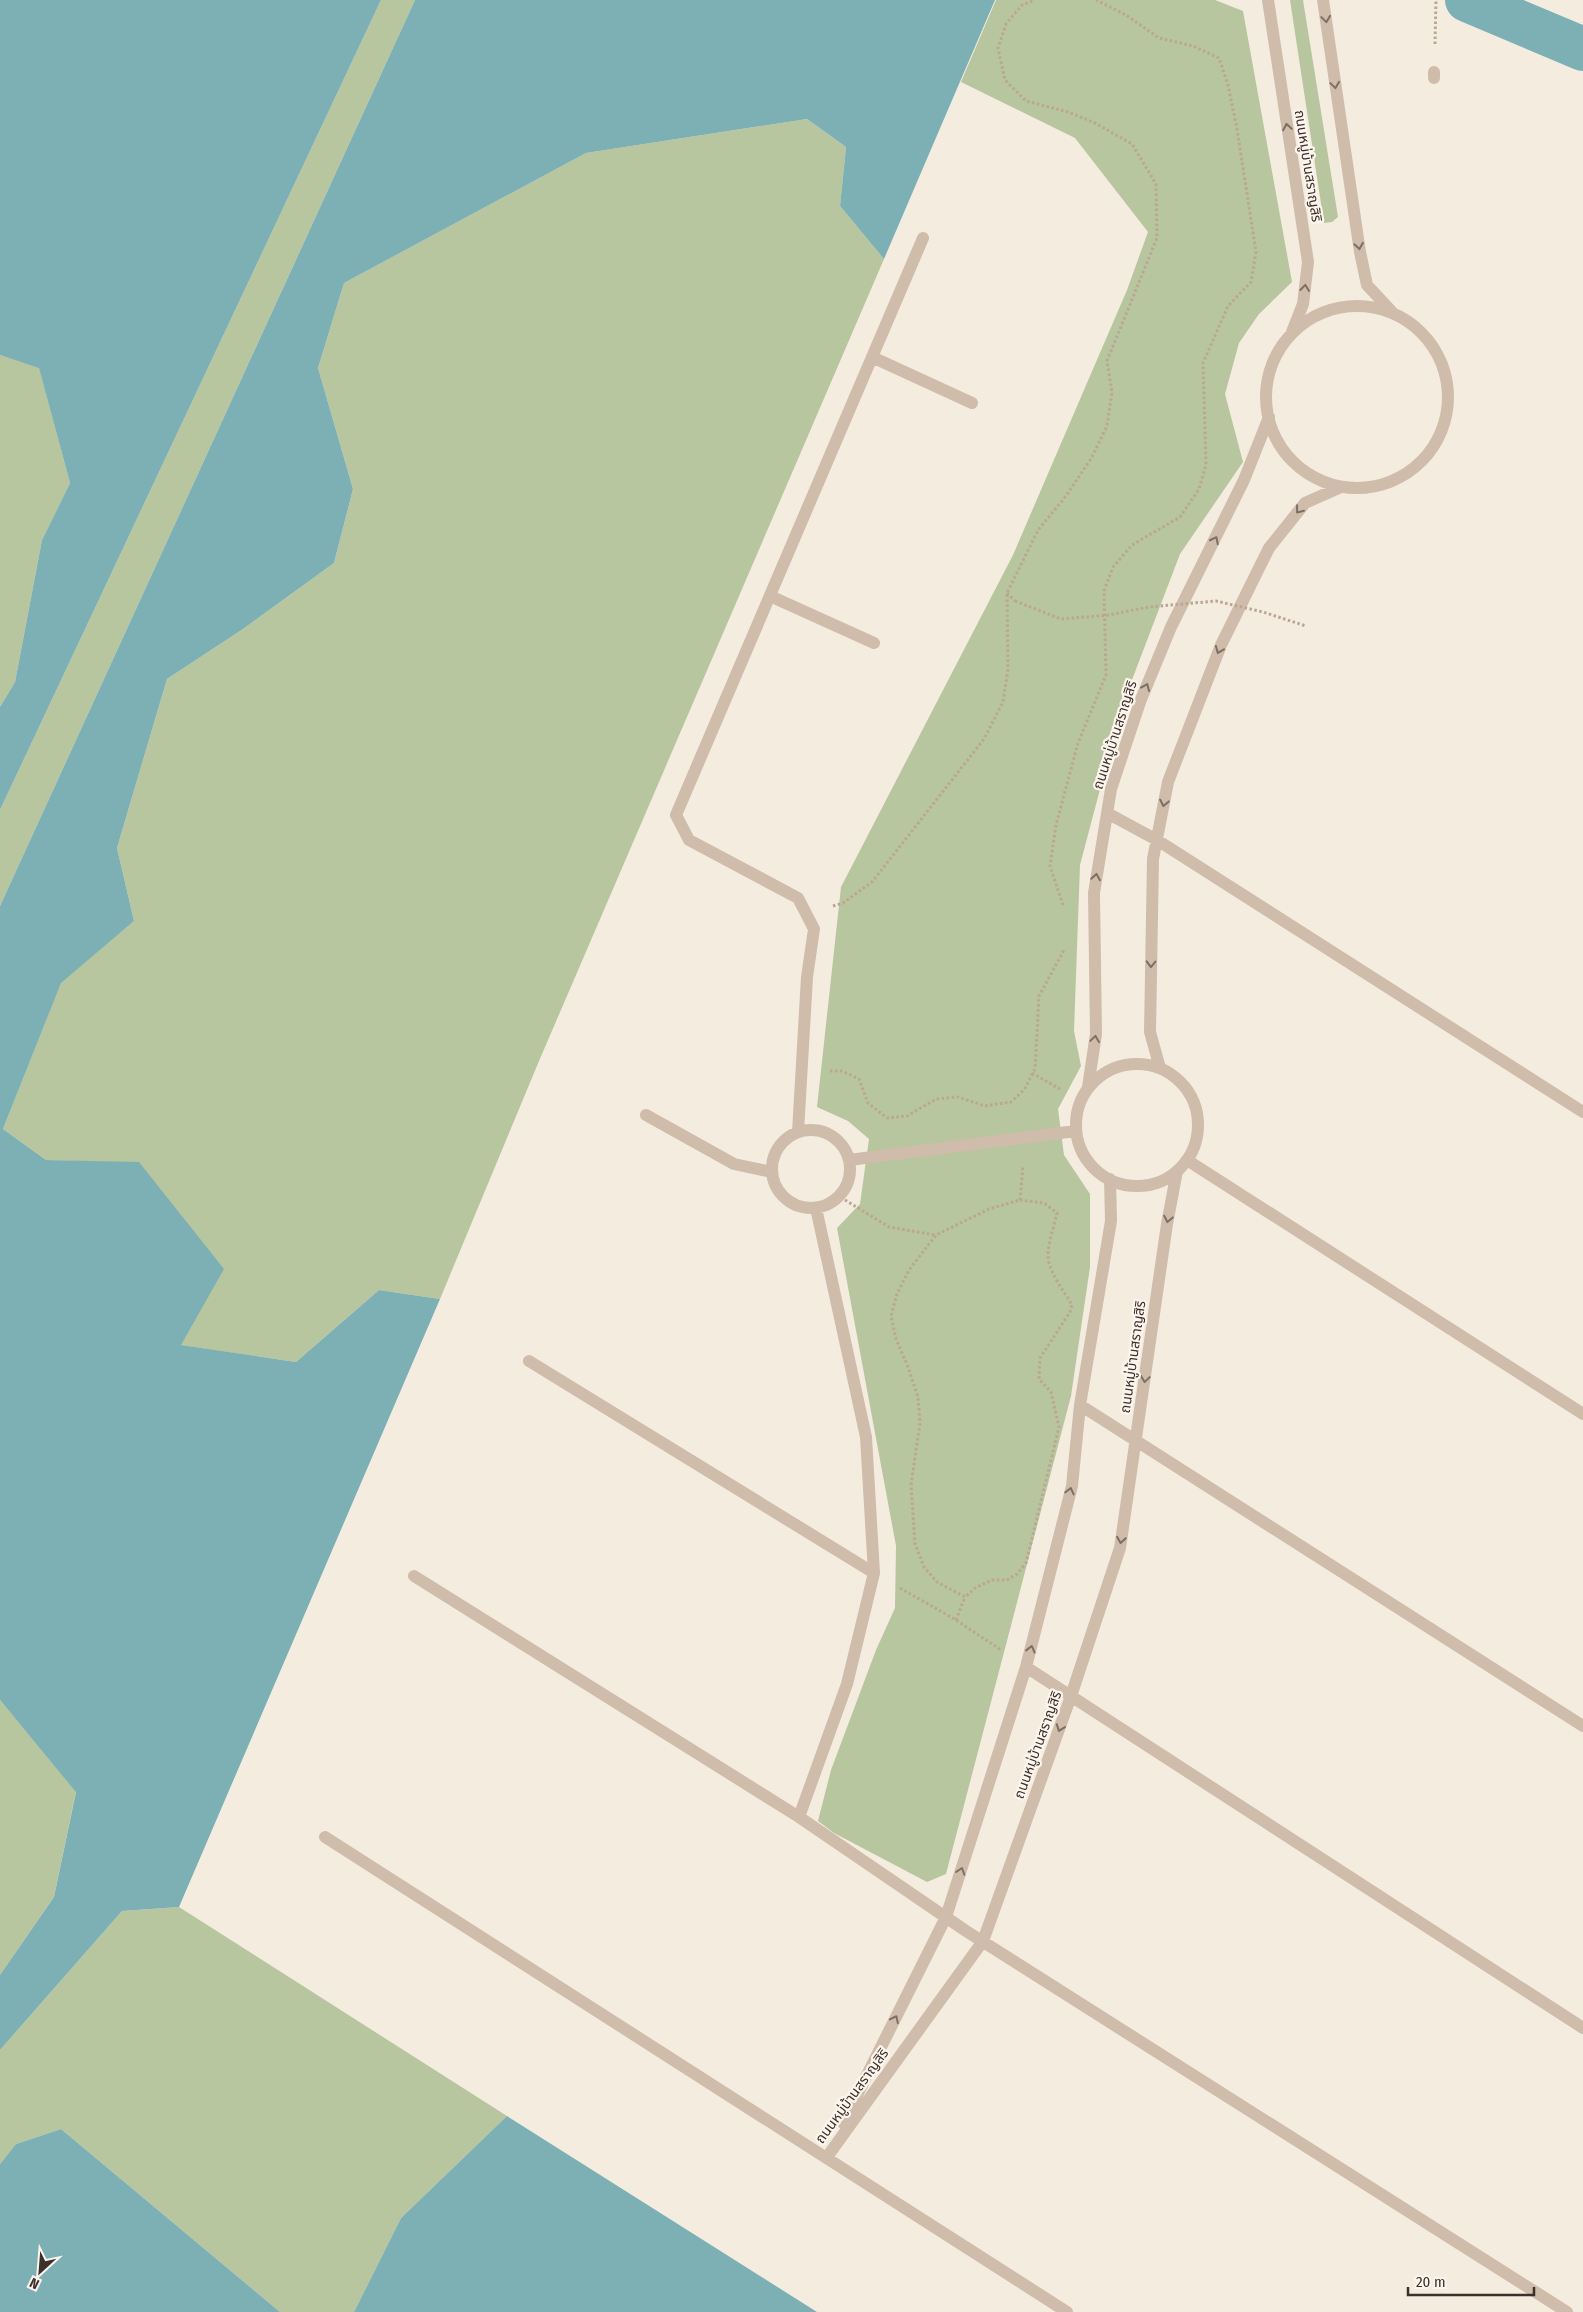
<svg xmlns="http://www.w3.org/2000/svg" width="1583" height="2312" font-family="'Fira Sans Condensed','Noto Sans Thai',sans-serif">
	<style>
		.green { fill: #b7c69e }
		.water { fill: #7cb0b4 }
		.lines { fill: none; stroke-linecap: round; stroke-linejoin: round }
		.canal { stroke: #7cb0b4; stroke-width: 44 }
		.path { stroke: #bba694; stroke-width: 3; stroke-dasharray: 2.5 2.5; stroke-linecap: butt }
		.street { stroke: #cfbcaa; stroke-width: 12 }
		.path-bridge { stroke: #bba694; stroke-width: 3; stroke-dasharray: 2.5 2.5; stroke-linecap: butt }
		.oneway { stroke: #7e6f64 }
		.labels { text-anchor: middle; dominant-baseline: central; stroke-width: 4.5; stroke-linejoin: round; paint-order: stroke }
		.street-label { font-size: 14px; fill: #3c302a; stroke: #fcf5ed }
	</style>
	<rect width="100%" height="100%" fill="#f5ece0"/>
	<path class="green" d="M381,0H415L0,906V810Z
		M996,0H1215L1243,11L1292,282L1259,314L1239,343L1225,394L1243,462L1180,554L1122,706L1080,865L1074,1031L1081,1066L1058,1109L1064,1155L1090,1194V1267L1071,1396L946,1874L927,1882L834,1833L818,1821L831,1770L876,1650L895,1608L896,1546L837,1228L860,1204L869,1139L848,1121L817,1107L841,887L1013,555L1127,290L1148,232L1075,138L961,82Z
		M1290,0H1303L1338,217L1332,222L1324,223Z
		M807,119L846,147L840,206L884,259L539,1061L440,1299L379,1290L296,1362L180,1345L223,1269L139,1163L46,1160L3,1129L61,982L134,921L117,848L167,679L243,629L334,563L353,489L318,368L344,283L586,153Z
		M0,355L39,367L70,483L42,540L15,682L0,707Z
		M0,1700L76,1791L54,1897L0,1975Z
		M179,1907L507,2116L401,2218L354,2312H280L61,2129L16,2144L0,2164V2050L122,1911Z"/>
	<path class="water" d="M0,0H381L0,810V707L15,682L42,540L70,483L39,368L0,355Z
		M415,0H995L884,259L840,206L846,147L807,119L586,153L344,283L318,368L353,489L334,563L243,629L167,679L117,848L134,921L61,983L3,1129L46,1160L139,1162L224,1269L181,1345L296,1362L379,1290L440,1299L179,1907L122,1911L0,2050V1975L54,1897L76,1792L0,1700V906Z
		M507,2116L817,2312H354L401,2218Z
		M61,2129L280,2312H0V2164L16,2144Z"/>
	<g class="lines">
		<path class="canal" d="M1467,0L1583,49"/>
		<path class="path" d="M1435,44L1436,0
			M1007,593L1015,601
			M1063,905L1050,866L1056,825L1078,743L1106,675L1104,591L1113,567L1132,545L1180,517L1199,489L1206,465L1203,363L1228,306L1251,282L1256,252L1237,129L1228,85L1219,58L1193,46L1159,38L1126,15L1096,0
			M833,906L843,903L872,882L984,739L1003,702L1008,669L1007,593L1038,530L1066,496L1092,457L1107,426L1112,392L1107,361L1157,238L1156,184L1132,144L1095,123L1068,112L1026,101L1005,80L998,48L1006,24L1022,5L1035,0
			M830,1071H842L859,1079L868,1103L887,1118L907,1116L936,1099L958,1097L985,1106L1011,1102L1024,1090L1035,1069L1039,996L1064,950
			M1032,1073L1060,1089
			M845,1200L889,1227L935,1235
			M1020,1200L1044,1203L1057,1213C1054,1227 1048,1242 1048,1256C1049,1273 1064,1291 1072,1305L1070,1312L1040,1358L1039,1379L1051,1392L1059,1427L1026,1563L1017,1574L1007,1580H992L975,1588L965,1597L937,1582L924,1567L915,1544L911,1485L920,1423L918,1397L908,1367L896,1339L891,1316L897,1294L909,1270L936,1235L989,1209Z
			M1020,1200L1023,1166
			M900,1588L956,1620L1001,1650
			M956,1620L965,1597"/>
		<path class="street" d="M1268,0L1308,262L1303,304L1292,332
			M1323,0L1360,252L1367,285L1393,313
			M1434,72V78
			M1266 397a91 91 0 1 1 182 0a91 91 0 1 1-182 0Z
			M872,357L972,403
			M770,596L874,643
			M1107,813L1157,840L1583,1112
			M1076 1125a61 61 0 1 1 122 0a61 61 0 1 1-122 0Z
			M1160,1068L1150,1032L1153,859L1168,782L1221,645L1269,548L1305,503L1341,487
			M1088,1087L1096,1034L1094,893L1111,789L1140,702L1171,627L1244,480L1269,417
			M646,1115L734,1164L772,1172
			M772 1169a39 39 0 1 1 78 0a39 39 0 1 1-78 0Z
			M798,1132L807,977L814,929L798,898L689,840L676,815L923,238
			M849,1160L1076,1131
			M1187,1160L1583,1414
			M529,1361L874,1573
			M1080,1405L1583,1726
			M414,1576L799,1817L966,1931L1567,2312
			M1026,1667L1583,2028
			M799,1817L847,1684L874,1573L866,1437L816,1208
			M325,1837L1067,2312
			M843,2123L946,1917L1026,1667L1072,1486L1080,1405L1111,1221L1110,1179
			M827,2157L983,1941L1071,1696L1120,1548L1167,1224L1177,1171"/>
		<path class="path-bridge" d="M1015,601L1061,619L1109,615L1149,607L1216,601L1263,612L1306,626"/>
	</g>
	<defs><path id="oneway-chevron" d="M-2-3.5L2.5 0L-2 3.5" fill="none" stroke-width="1.6" stroke-linecap="round" stroke-linejoin="round" transform="scale(1.25)"/></defs>
	<g class="oneway">
		<use href="#oneway-chevron" transform="translate(1326 19) rotate(82)"/>
		<use href="#oneway-chevron" transform="translate(1335 85) rotate(82)"/>
		<use href="#oneway-chevron" transform="translate(1287 127) rotate(-99)"/>
		<use href="#oneway-chevron" transform="translate(1359 246) rotate(81)"/>
		<use href="#oneway-chevron" transform="translate(1305 288) rotate(-83)"/>
		<use href="#oneway-chevron" transform="translate(1299 510) rotate(128)"/>
		<use href="#oneway-chevron" transform="translate(1215 540) rotate(-63)"/>
		<use href="#oneway-chevron" transform="translate(1219 650) rotate(112)"/>
		<use href="#oneway-chevron" transform="translate(1146 687) rotate(-67)"/>
		<use href="#oneway-chevron" transform="translate(1164 803) rotate(101)"/>
		<use href="#oneway-chevron" transform="translate(1096 877) rotate(-81)"/>
		<use href="#oneway-chevron" transform="translate(1151 964) rotate(91)"/>
		<use href="#oneway-chevron" transform="translate(1095 1039) rotate(-82)"/>
		<use href="#oneway-chevron" transform="translate(1168 1219) rotate(101)"/>
		<use href="#oneway-chevron" transform="translate(1145 1379) rotate(98)"/>
		<use href="#oneway-chevron" transform="translate(1070 1491) rotate(-77)"/>
		<use href="#oneway-chevron" transform="translate(1121 1540) rotate(99)"/>
		<use href="#oneway-chevron" transform="translate(1031 1649) rotate(-76)"/>
		<use href="#oneway-chevron" transform="translate(1060 1728) rotate(110)"/>
		<use href="#oneway-chevron" transform="translate(961 1871) rotate(-72)"/>
		<use href="#oneway-chevron" transform="translate(895 2019) rotate(-64)"/>
	</g>
	<g class="labels">
		<g class="street-label">
			<text transform="translate(1308 166) rotate(81)">ถนนหมู่บ้านสราญสิริ</text>
			<text transform="translate(1115 735) rotate(-72)">ถนนหมู่บ้านสราญสิริ</text>
			<text transform="translate(1133 1357) rotate(-82)">ถนนหมู่บ้านสราญสิริ</text>
			<text transform="translate(1038 1745) rotate(-70)">ถนนหมู่บ้านสราญสิริ</text>
			<text transform="translate(852 2096) rotate(-54)">ถนนหมู่บ้านสราญสิริ</text>
		</g>
	</g>
	<g transform="translate(40 2272) rotate(206)" stroke="#fcf5ed" stroke-width="4" paint-order="stroke">
	<path d="M0-4L9 19L0 12L-9 19Z" fill="#3c302a"/>
	<text y="-8" font-size="14" font-weight="bold" text-anchor="middle" fill="#3c302a">N</text>
	</g>
	<path d="M1408 2287v8h126v-8" fill="none" stroke="#3c302a" stroke-width="2.5"/>
	<text x="1416" y="2287" font-size="15" fill="#3c302a" stroke="#fcf5ed" stroke-width="4" paint-order="stroke">20 m</text>
</svg>
